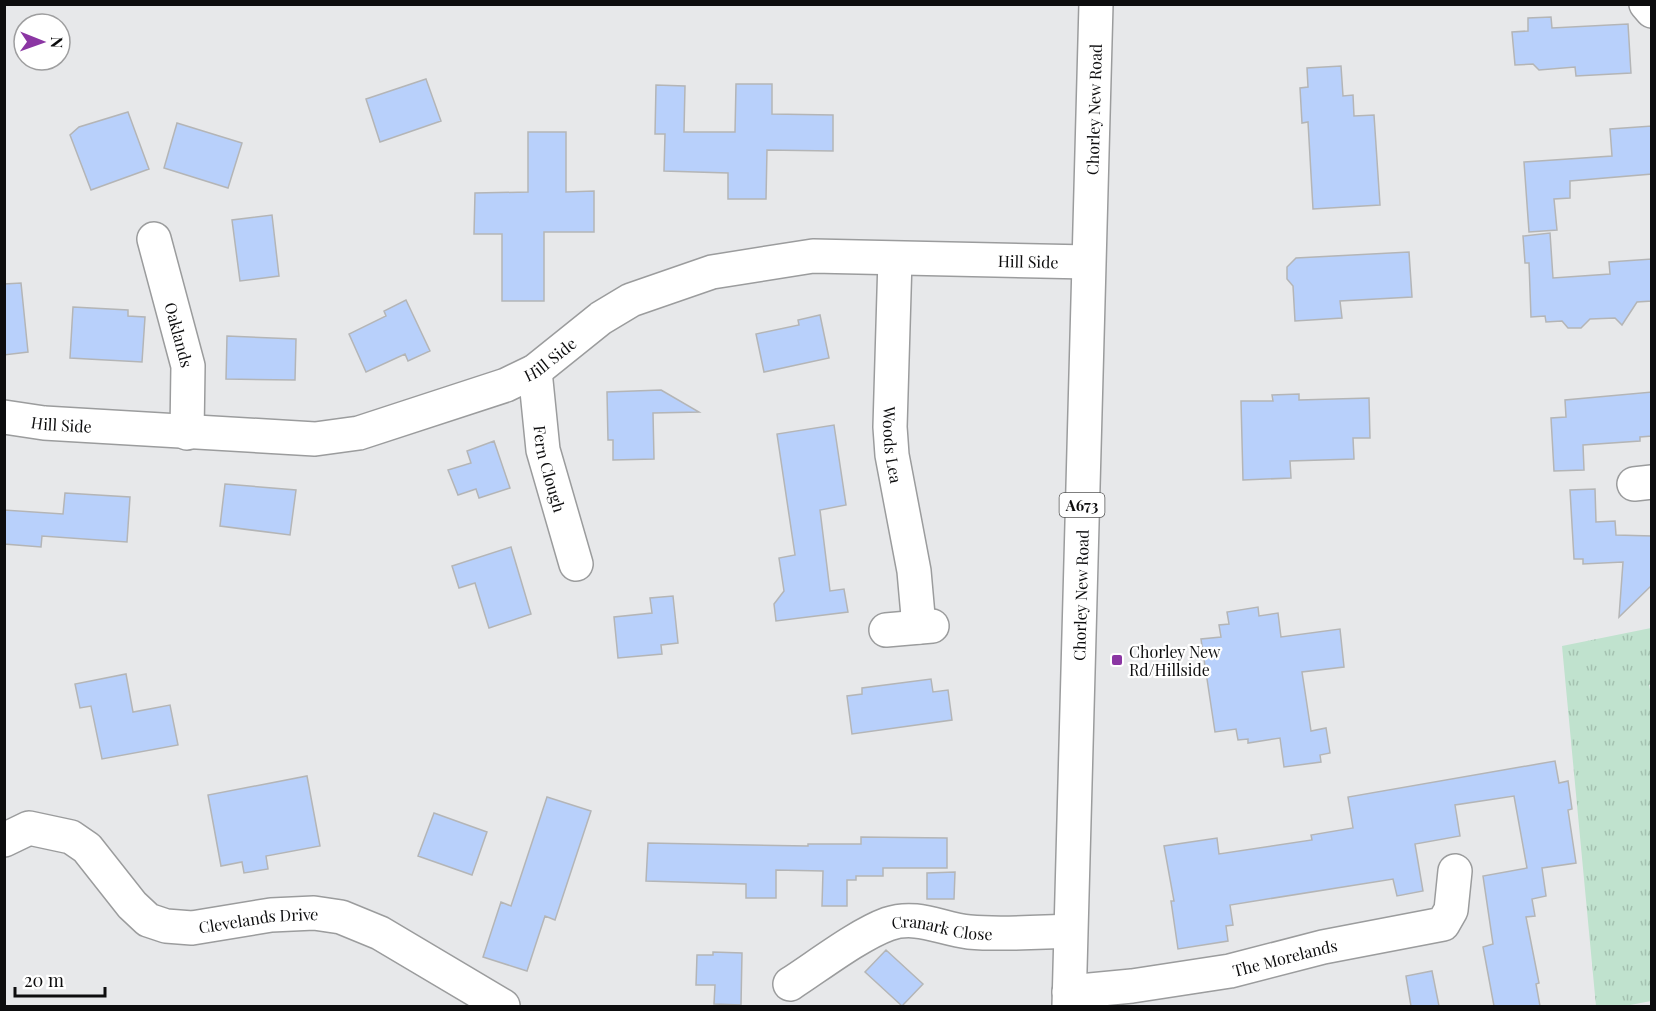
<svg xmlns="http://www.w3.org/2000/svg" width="1656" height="1011" font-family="'Playfair Display',serif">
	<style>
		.grass { fill: url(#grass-tufts) }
		.building { fill: #b8d0fb; stroke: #b4b5b6; stroke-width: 1.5 }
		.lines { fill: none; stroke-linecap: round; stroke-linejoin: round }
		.minor-casing { stroke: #9b9c9d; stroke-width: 36 }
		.major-casing { stroke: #9b9c9d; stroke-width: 36 }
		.minor { stroke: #fff; stroke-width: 33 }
		.major { stroke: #fff; stroke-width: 33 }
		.poi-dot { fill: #8b36a3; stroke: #fff; stroke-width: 2 }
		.labels { text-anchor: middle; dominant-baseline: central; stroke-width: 4.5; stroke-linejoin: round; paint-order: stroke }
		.shield { fill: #fff; stroke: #565656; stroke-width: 1.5 }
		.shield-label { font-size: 15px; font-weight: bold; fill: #0d0d0e }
		.street-label { font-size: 16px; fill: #0d0d0e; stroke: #fff }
		.poi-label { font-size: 16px; fill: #0d0d0e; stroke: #fff; text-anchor: start }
	</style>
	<defs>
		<pattern id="grass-tufts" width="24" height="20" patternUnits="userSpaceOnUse" patternTransform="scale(1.5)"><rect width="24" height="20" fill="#c0e2ce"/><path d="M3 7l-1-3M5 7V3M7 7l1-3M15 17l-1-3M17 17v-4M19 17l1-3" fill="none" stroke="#a4c1b0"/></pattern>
	</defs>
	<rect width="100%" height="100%" fill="#e7e8ea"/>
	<path class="grass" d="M1651,628L1652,684L1649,685L1652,699L1651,1001L1625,1006H1596L1562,646Z"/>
	<path class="building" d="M1551,17L1552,28L1628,24L1631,73L1576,76L1575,67L1539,70L1533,64L1515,65L1512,32L1528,31V18Z
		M1341,66L1343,96L1353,95L1354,116L1374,115L1380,205L1313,209L1308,122L1302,123L1300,88L1308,87L1307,68Z
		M426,79L441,121L380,142L366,99Z
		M736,84H772V114L833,115V151L767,150L766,199H728V173L664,171L665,134H655L656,85L685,86L684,132H735Z
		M128,112L149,169L91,190L70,135L79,127Z
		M177,123L242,143L228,188L164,168Z
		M1652,126V174L1570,181V198L1554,199L1557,230L1529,232L1524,162L1612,156L1610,129Z
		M528,132H566V192L594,191V232H544V301H502V234H474L475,193L528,192Z
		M272,215L279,276L240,281L232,220Z
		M1550,233L1553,278L1610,274L1609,262L1652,259V301L1637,302L1622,325L1615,318L1590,319L1581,328H1568L1562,321L1546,322L1545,316L1531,317L1529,263H1525L1523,236Z
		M1409,252L1412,297L1340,301L1342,318L1295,321L1293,286L1287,279V267L1296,258Z
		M21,283L28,352L4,355V284Z
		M406,300L430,351L408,361L405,354L366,372L349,334L386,316L384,311Z
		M73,307L128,310V316L145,317L142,362L70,358Z
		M820,315L829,358L764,372L756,334L799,325L798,320Z
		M227,336L296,339L295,380L226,379Z
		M661,390L699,412L653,413L654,459L613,460V440H608L607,392Z
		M1652,392V436L1640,437V441L1583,445L1584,470L1554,471L1551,418L1566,417L1565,400Z
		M1299,394V400L1369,398L1370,438H1353L1354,459L1290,461L1291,478L1243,480L1241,401H1273L1272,395Z
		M834,425L846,505L820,510L830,591L844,589L848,612L776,621L774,604L784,591L779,558L795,555L777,434Z
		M494,441L510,488L479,498L476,489L458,495L448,470L471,463L467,451Z
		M225,484L296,490L290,535L220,526Z
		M1595,489L1596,522L1615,521L1616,535L1652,536V585L1619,617L1623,562L1583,564V559H1574L1570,490Z
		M65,493L130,497L127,542L42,536L41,547L4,544V510L63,514Z
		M511,547L531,614L489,628L475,583L459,588L452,566Z
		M673,596L678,643L661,645L662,654L618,658L614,617L652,613L650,598Z
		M1258,607L1259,616L1278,613L1281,637L1340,629L1344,667L1302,672L1311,731L1326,728L1330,753L1320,755L1321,762L1284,767L1280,738L1248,743V739L1238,740L1236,729L1215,732L1201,639L1221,637L1219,625L1229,624L1227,612Z
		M126,674L133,712L170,705L178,745L102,759L91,706L80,708L75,684Z
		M931,679L933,692L948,690L952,720L852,734L847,696L862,694V688Z
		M1555,761L1559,783L1568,781L1572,809L1568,810L1576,863L1542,868L1546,896L1532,899L1535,916L1526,917L1539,983L1536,984L1540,1006H1494L1483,947L1493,944L1483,876L1527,868L1514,796L1455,805L1460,836L1415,844L1423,891L1397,896L1393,879L1230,905L1233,925L1226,926L1228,941L1178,949L1171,901H1174L1164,846L1217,838L1219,854L1312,840L1311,835L1353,828L1348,797Z
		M307,776L320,846L266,856L268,869L244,873L242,862L221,866L208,795Z
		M547,797L591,811L555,920L545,916L527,971L483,957L501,902L511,906Z
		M434,813L487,832L472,875L418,856Z
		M861,837L947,838V868H883V876H856V880H847V906H822L823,871L776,870V898H746V884L646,881L648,843L808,846V844H861Z
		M955,872L954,899H927V873Z
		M886,950L923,984L902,1006L865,972Z
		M713,952L742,953L741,1005L714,1004L715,985H696L697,955H713Z
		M1432,971L1439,1006H1411L1406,976Z"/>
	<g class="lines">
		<g class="minor-casing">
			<g id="minor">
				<path d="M1646,4L1652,11"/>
				<path id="s1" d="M154,239L188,366L187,433"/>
				<path id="s2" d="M895,259L890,427L892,455L914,571L919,627"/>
				<path id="s3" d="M535,371L543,450L576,564"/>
				<path id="s4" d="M4,417L44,423L315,439L359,433L506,385L535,371L601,318L631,300L712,272L813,256L1088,262"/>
				<path d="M1634,484L1652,482"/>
				<path d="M886,630L932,626"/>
				<path id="s5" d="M4,840L29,828L71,837L87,848L132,905L148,920L166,926L192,928L271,915L314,913L341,917L380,933L503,1006"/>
				<path id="s6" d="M790,984C818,966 858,935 888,924C917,914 941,929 969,932C1003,935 1037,932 1070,931"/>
				<path id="s7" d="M1069,992L1132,986L1230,971L1323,947L1443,924L1451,910L1455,871"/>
			</g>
		</g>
		<g class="major-casing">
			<g id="major">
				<path id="s8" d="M1069,1006L1096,4"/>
			</g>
		</g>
		<use href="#minor" class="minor"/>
		<use href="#major" class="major"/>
	</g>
	<rect class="poi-dot" x="1111" y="654" width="12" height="12" rx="3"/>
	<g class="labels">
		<rect class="shield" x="1059.5" y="493" width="45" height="24" rx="4.5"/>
		<g class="shield-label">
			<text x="1082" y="505">A673</text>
		</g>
		<g class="street-label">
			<text stroke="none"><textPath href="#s8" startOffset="897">Chorley New Road</textPath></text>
			<text stroke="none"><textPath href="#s4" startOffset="1066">Hill Side</textPath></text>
			<text stroke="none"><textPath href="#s1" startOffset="99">Oaklands</textPath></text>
			<text stroke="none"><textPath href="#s4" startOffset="562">Hill Side</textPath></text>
			<text stroke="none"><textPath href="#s4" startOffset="58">Hill Side</textPath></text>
			<text stroke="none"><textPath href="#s2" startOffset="186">Woods Lea</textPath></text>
			<text stroke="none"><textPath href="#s3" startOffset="99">Fern Clough</textPath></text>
			<text stroke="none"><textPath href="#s8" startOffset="411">Chorley New Road</textPath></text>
			<text stroke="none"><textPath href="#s5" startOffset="297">Clevelands Drive</textPath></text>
			<text stroke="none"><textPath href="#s6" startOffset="170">Cranark Close</textPath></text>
			<text stroke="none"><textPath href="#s7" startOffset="219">The Morelands</textPath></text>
		</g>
		<g class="poi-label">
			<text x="1129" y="651">Chorley New<tspan x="1129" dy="18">Rd/Hillside</tspan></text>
		</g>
	</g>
	<rect width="1656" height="1011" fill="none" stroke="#0d0d0e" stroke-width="12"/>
	<g transform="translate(42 42) rotate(91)"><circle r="28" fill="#ffffff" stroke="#9e9e9f" stroke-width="1.5"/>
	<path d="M0-4.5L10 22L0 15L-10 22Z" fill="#8b36a3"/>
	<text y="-9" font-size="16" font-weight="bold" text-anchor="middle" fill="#0d0d0e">N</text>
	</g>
	<path d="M15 987v9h90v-9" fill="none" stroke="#0d0d0e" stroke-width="3"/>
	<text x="24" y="987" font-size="18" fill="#0d0d0e" stroke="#ffffff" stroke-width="4.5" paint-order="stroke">20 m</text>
</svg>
